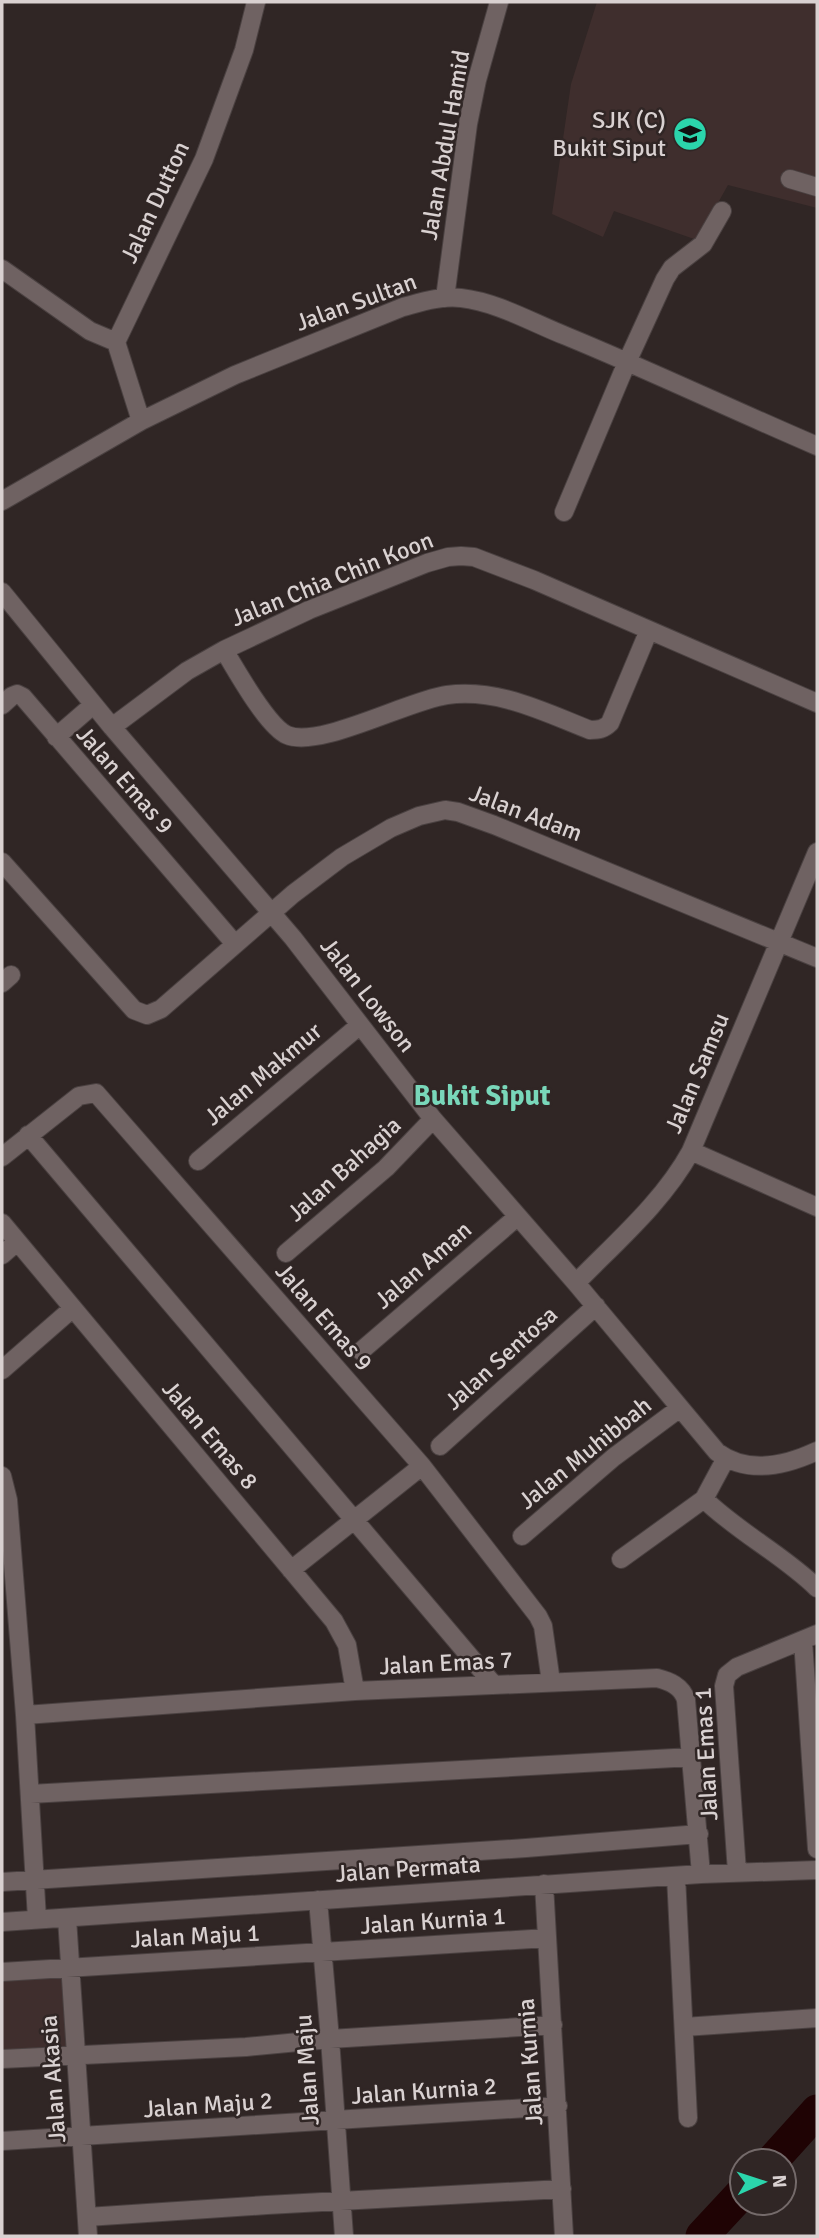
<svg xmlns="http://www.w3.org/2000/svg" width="819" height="2238" font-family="Signika,sans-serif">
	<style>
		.built { fill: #3f2e2d }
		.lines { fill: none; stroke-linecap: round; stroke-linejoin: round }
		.river { stroke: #1f0304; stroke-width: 33 }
		.minor-casing { stroke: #4a4141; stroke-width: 20 }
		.minor { stroke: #6f6262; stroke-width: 18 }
		.labels { text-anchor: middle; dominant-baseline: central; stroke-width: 5; stroke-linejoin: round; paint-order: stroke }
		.poi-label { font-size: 24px; fill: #d9d1d1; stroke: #302625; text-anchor: end }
		.street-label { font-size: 24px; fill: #d9d1d1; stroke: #302625 }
		.quarter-label { font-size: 28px; font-weight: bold; fill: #79d7ba; stroke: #302625 }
	</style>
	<rect width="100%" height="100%" fill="#302625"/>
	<path class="built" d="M597,2H817V208L728,185L697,240L614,211L603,237L552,214L571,84Z
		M76,1960L83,2060L2,2065V1965Z"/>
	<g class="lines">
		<path class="river" d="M772,2161L817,2111
			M702,2236L742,2193"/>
		<g class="minor-casing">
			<path id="minor" d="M790,179L817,187
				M2,269L90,331L116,342
				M445,298L468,124L477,80L499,2
				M141,421L116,342L204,159L244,50L256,2
				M2,501L141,421L235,375L403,307C422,302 440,296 461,298C497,302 533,323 566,336C651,371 733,410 817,446
				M564,512L627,362L665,279L672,268L703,244L722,211
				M2,592L112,727L293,938L433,1119L576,1283L717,1452C748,1475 785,1466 817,1451
				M224,650C236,670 267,726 287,735C319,749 409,700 447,695C498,688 544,712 590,730C599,730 604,729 610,723L649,630
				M2,705L12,696L17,694L23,697L235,944
				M112,727L187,671L224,650L309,610L427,563L448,557L461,556L474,557L534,580L817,703
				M56,737L93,705
				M2,862L134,1010L147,1015L161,1009L293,894L342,857L391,828L419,816L445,810L458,812L494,825L817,958
				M2,983L11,975
				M28,1135L494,1685
				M691,1151L817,1207
				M2,1157L79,1096L96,1093L422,1466L538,1616L543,1626L551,1682
				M198,1161L360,1025
				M2,1223L334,1621L347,1645L355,1691
				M286,1253L386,1168L433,1119
				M2,1255L17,1242
				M576,1283C616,1242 663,1202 691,1151L817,852
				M361,1351L517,1217
				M2,1370L73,1308
				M440,1446L596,1306
				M2,1476L8,1500L25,1715L37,1919
				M704,1499C739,1533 782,1554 817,1588
				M522,1536L614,1457L680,1408
				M621,1559L704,1499L726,1458
				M291,1570L422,1466
				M803,1640L817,1849
				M25,1715L355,1691L657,1678C669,1681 682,1686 686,1700L701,1874
				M30,1794L692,1757
				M737,1872L724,1686L727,1675L737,1667L817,1634
				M676,1876L688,2118
				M2,1882L526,1848L699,1834
				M544,1884L564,2236
				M318,1900L330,2039L344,2236
				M67,1918L88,2236
				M2,1922L701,1874L817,1870
				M2,1972L547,1938
				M684,2027L817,2018
				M2,2059L246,2047L330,2039L553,2025
				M2,2141L558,2106
				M87,2217L267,2205L562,2189"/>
		</g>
		<use href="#minor" class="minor"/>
	</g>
	<defs>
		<g id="school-disc" transform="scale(1.75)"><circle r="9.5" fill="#2bd5ac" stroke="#302625"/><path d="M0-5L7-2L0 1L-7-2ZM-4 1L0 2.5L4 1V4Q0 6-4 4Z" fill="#111"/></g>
	</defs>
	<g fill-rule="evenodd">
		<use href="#school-disc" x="690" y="134"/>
	</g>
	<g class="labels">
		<g class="poi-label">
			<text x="666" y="120">SJK (C)<tspan x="666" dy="28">Bukit Siput</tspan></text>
		</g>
		<g class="street-label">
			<text transform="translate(445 145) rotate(-80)">Jalan Abdul Hamid</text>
			<text transform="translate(155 202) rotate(-65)">Jalan Dutton</text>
			<text transform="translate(356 302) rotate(-20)">Jalan Sultan</text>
			<text transform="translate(332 579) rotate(-22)">Jalan Chia Chin Koon</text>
			<text transform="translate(125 780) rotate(49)">Jalan Emas 9</text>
			<text transform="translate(526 813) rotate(21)">Jalan Adam</text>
			<text transform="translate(368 995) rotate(52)">Jalan Lowson</text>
			<text transform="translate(697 1073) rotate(-67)">Jalan Samsu</text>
			<text transform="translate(263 1074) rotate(-40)">Jalan Makmur</text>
			<text transform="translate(344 1169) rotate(-42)">Jalan Bahagia</text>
			<text transform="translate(423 1265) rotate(-41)">Jalan Aman</text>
			<text transform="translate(324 1317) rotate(49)">Jalan Emas 9</text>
			<text transform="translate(501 1358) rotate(-42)">Jalan Sentosa</text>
			<text transform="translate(210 1435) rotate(50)">Jalan Emas 8</text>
			<text transform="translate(585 1453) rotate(-39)">Jalan Muhibbah</text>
			<text transform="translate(446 1663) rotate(-3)">Jalan Emas 7</text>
			<text transform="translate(706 1754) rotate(-93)">Jalan Emas 1</text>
			<text transform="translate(408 1869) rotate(-4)">Jalan Permata</text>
			<text transform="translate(433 1921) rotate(-4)">Jalan Kurnia 1</text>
			<text transform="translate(195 1936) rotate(-3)">Jalan Maju 1</text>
			<text transform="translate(530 2062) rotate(-94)">Jalan Kurnia</text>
			<text transform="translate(307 2070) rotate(-94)">Jalan Maju</text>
			<text transform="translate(53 2079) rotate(-94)">Jalan Akasia</text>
			<text transform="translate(424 2091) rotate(-4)">Jalan Kurnia 2</text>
			<text transform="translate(208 2105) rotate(-4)">Jalan Maju 2</text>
		</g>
		<g class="quarter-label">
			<text x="482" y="1096">Bukit Siput</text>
		</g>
	</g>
	<rect width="819" height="2238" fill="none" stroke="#d9d1d1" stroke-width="7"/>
	<g transform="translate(763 2182) rotate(87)"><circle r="33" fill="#302625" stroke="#746a6a" stroke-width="2"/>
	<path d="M0-5L12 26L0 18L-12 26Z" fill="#2bd5ac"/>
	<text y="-10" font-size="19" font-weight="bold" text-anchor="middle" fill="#d9d1d1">N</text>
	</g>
</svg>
